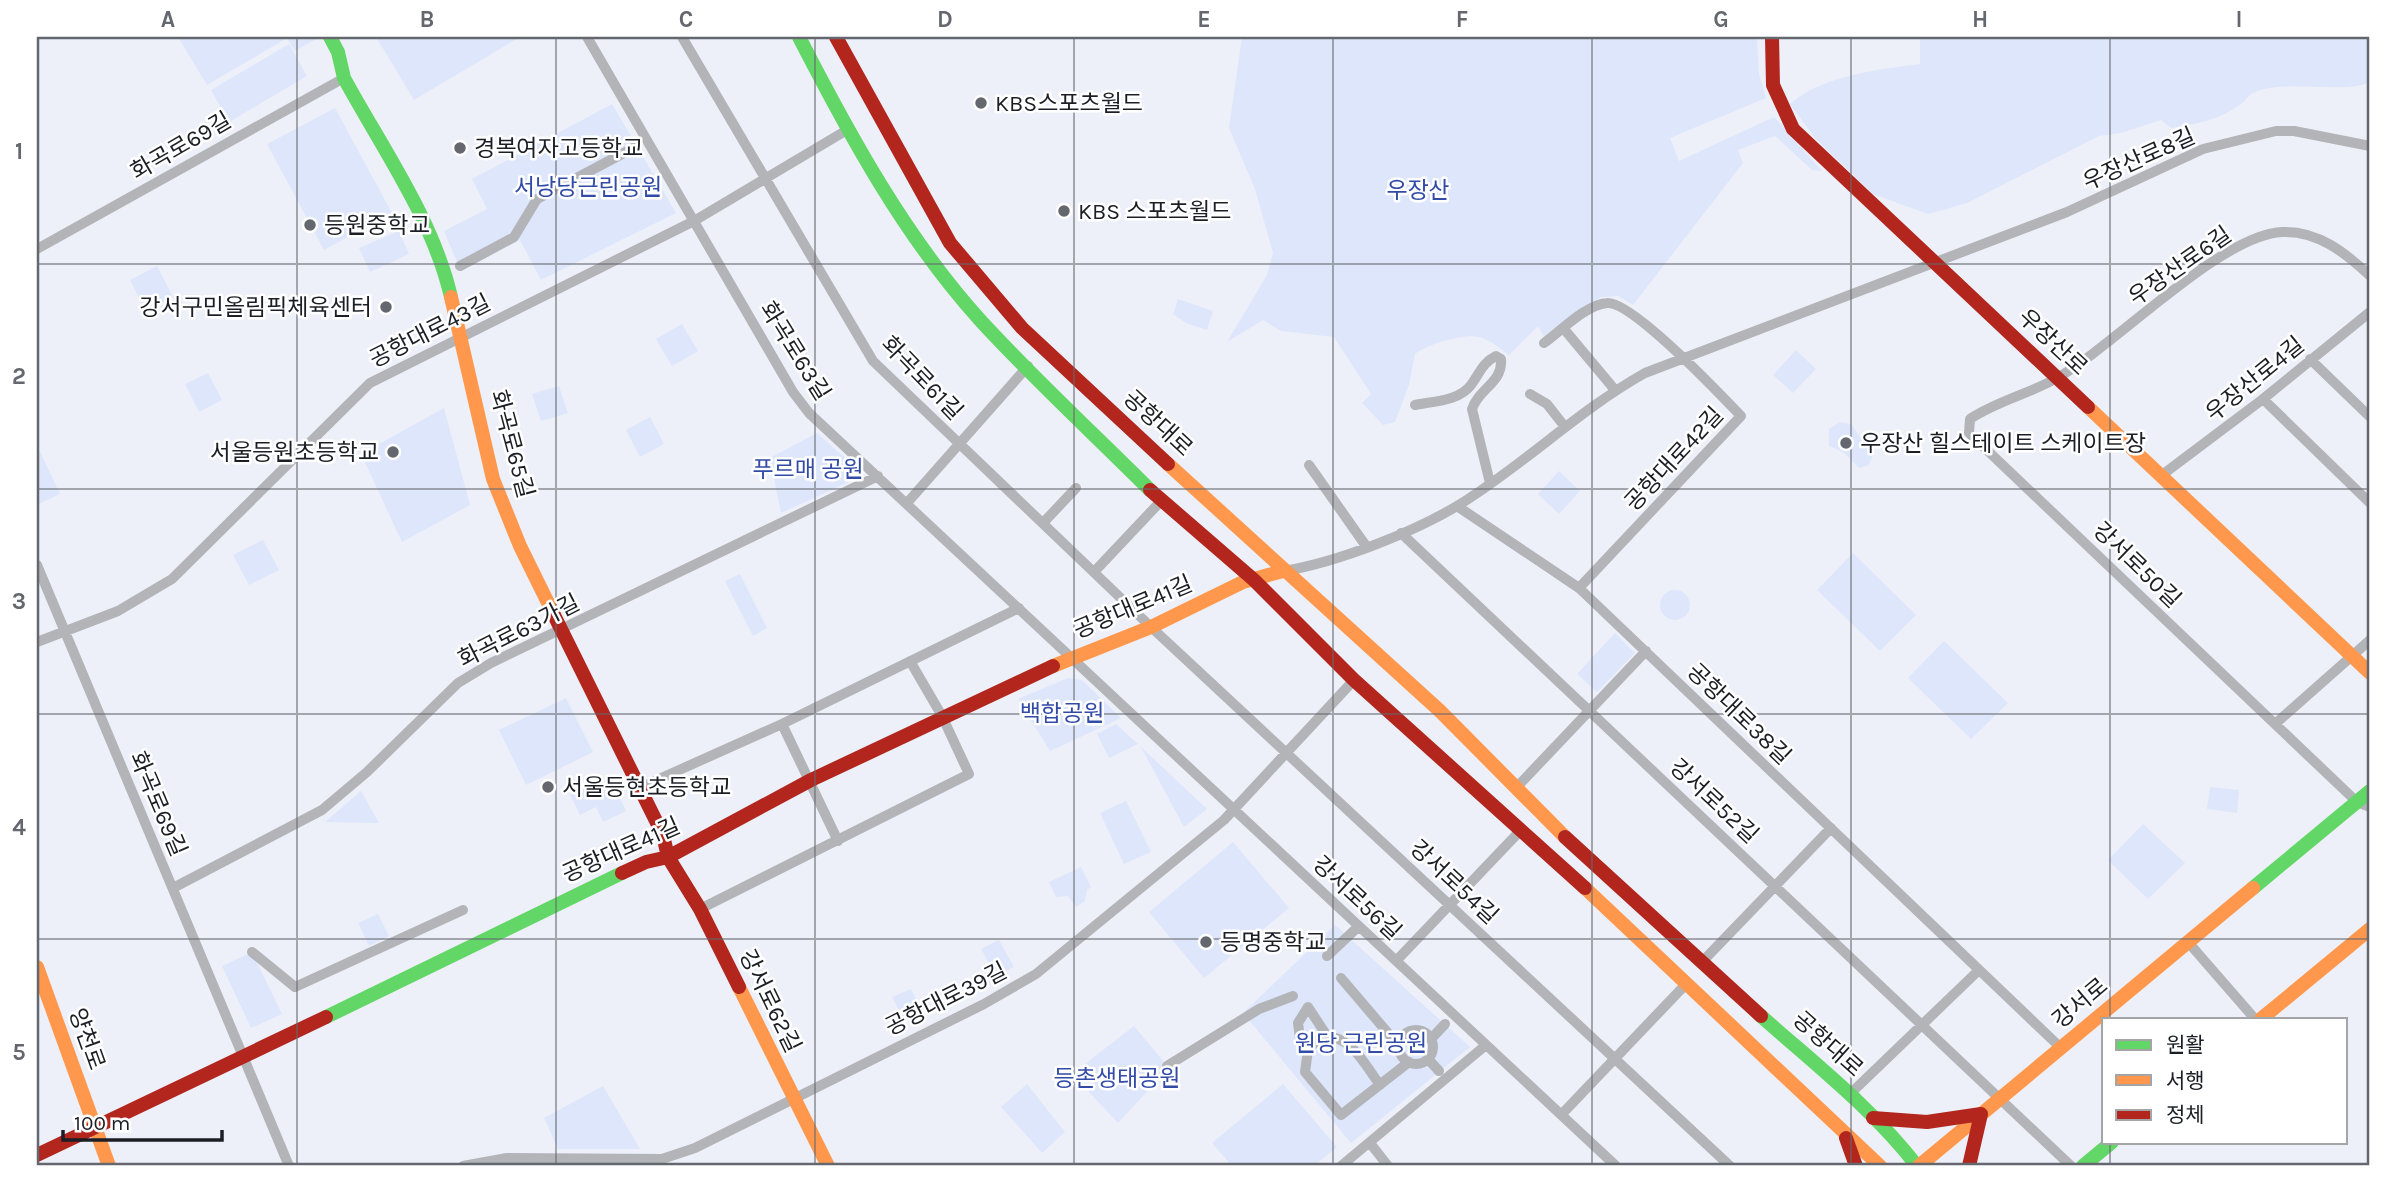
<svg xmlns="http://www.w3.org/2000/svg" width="2407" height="1203" font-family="Karla,'Noto Sans KR',sans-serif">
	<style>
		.green { fill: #dee6fb }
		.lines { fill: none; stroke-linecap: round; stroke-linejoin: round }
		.street { stroke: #b3b4b8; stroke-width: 10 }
		.fast { stroke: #63d668; stroke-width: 14 }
		.slow { stroke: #ff974d; stroke-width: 14 }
		.jam { stroke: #b3261e; stroke-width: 14 }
		.grid { fill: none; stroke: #64686e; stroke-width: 2; stroke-opacity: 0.55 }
		.poi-dot { fill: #64686e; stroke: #fff; stroke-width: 2.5 }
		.labels { text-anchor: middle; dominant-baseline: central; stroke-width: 5; stroke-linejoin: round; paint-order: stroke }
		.poi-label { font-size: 23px; fill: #1b1e24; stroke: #fff; text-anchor: start }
		.street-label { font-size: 23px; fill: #1b1e24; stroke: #fff }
		.park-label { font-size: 23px; fill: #324ba7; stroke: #fff }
		.neatline { fill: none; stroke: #64686e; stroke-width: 2.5 }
		.grid-label { font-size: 23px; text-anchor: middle; font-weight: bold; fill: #64686e }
	</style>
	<rect width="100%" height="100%" fill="#edf0f8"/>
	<path class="green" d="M178,37H314L316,39L295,51L287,38L207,85Z
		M376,37H520L414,100Z
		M1242,37H1757L1759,74L1766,98L1670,138L1679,161L1774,117L1822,171L1812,170L1775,136L1738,150L1743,163L1633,305L1618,296L1601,297L1545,338L1538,326L1509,355C1500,348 1491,341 1480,337C1464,333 1427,344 1415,354L1409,385L1395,422L1383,425L1362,403L1371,394L1334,337L1281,331L1263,320L1227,342L1267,275L1273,253L1255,189L1229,128Z
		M1920,37H2370V82C2344,95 2282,78 2253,93C2248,95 2245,102 2241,104C2219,120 2197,124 2171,128L2161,120L2121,133L2099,136L1967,203L1928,214L1873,194L1815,138L1790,104C1821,76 1880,69 1920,64Z
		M289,44L307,76L229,122L211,90Z
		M612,104L676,213L541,280L520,240L461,271L444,231L487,209L472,179Z
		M335,108L392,213L324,250L267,144Z
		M399,231L409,254L370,272L359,248Z
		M157,266L173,297L146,311L130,280Z
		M1178,299L1213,311L1207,330L1186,323L1173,314Z
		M682,324L698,351L672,366L656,339Z
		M1796,350L1816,369L1793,393L1773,375Z
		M208,373L222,400L199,412L185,384Z
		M559,386L568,413L541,421L532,394Z
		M444,408L470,505L402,542L361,454Z
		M650,417L664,444L640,457L626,430Z
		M1840,422L1851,424L1873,455L1869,465L1859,468L1843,452L1829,446V429Z
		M817,433L864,475L781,513L770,458Z
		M37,445L60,494L37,505Z
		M1559,471L1580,491L1559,514L1538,494Z
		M263,540L279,570L249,585L233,555Z
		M1853,553L1916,615L1880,651L1817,590Z
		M740,574L767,628L753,636L725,581Z
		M1660 605a15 15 0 1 1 30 0a15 15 0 1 1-30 0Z
		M1615,633L1635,653L1597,692L1577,674Z
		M1944,641L2008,703L1971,739L1908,678Z
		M1068,678L1082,680L1121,718L1050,751L1018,699Z
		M566,698L593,752L526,785L499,730Z
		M1116,724L1138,744L1109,758L1097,734Z
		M1141,747L1207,809L1184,827Z
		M601,779L612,799L619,796L626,811L603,822L596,807L580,815L570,795Z
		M2210,787L2239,790L2237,813L2207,809Z
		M361,791L379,823L325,822Z
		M1126,801L1151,852L1124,864L1100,813Z
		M2143,824L2185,863L2148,899L2108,860Z
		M1233,842L1289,908L1204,978L1149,912Z
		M1081,867L1091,887L1087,890L1085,901L1076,907L1068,896L1056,897L1049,882Z
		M378,914L389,936L369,946L358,923Z
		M1335,925L1470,1047L1351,1143L1243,1013Z
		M999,940L1014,967L996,976L981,949Z
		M252,952L282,1014L251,1028L222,966Z
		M911,989L922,1011L904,1020L892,997Z
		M1134,1026L1169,1068L1118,1123L1072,1074Z
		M1027,1084L1065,1132L1042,1153L1001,1107Z
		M1283,1084L1337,1147L1314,1166H1232L1212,1143Z
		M603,1086L640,1149H558L544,1118Z"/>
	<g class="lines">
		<path class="street" d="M587,37L793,392L809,413L1616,1166
			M682,37L873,361L1151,627L1730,1166
			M37,249L344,78
			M460,266L514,237L537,199L637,146
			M2370,276C2346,253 2317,230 2282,232C2220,235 2116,345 2057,378C2029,394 1997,401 1970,419L1969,433L2357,802L2370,807
			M1564,329L1615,390
			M1544,343C1561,331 1585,305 1607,303C1631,300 1721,395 1741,416L1579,588
			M2310,359L2370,417
			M1530,394L1547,404L1565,427
			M2263,399L2370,503
			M1415,405C1434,401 1459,401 1471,385C1480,373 1482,363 1496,356L1501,359C1503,383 1479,388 1472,409L1490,483
			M1309,465L1366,546
			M2162,475L2263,399L2370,312
			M907,503L1028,366
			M1457,506L1579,588L2061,1048
			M1043,523L1076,488
			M1401,533L2071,1166
			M37,565L289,1166
			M1284,571C1338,562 1415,532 1462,503C1526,463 1579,410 1645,373L2067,212L2203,149L2276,131H2294L2370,146
			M1094,572L1161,501
			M37,642L118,611L172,579L370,383L694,221L847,130
			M782,724L1019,608
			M2275,724L2370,640
			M639,788L782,724L838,841
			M1516,788L1646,651
			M173,888L322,810L367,772L458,683L491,663L878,476
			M700,909L969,774L942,716L910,661
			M2188,942L2255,1019
			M252,952L295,987L463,910
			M1327,956L1359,926
			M1396,961L1521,830
			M1701,963L1831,828
			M1341,978L1399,1046
			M1399 1047a17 17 0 1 1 34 0a17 17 0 1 1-34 0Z
			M1431,1039L1445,1024
			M1308,1050L1300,1038L1298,1023L1308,1007L1327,1036
			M1428,1059L1439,1071
			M1167,1066L1259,1009L1293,996
			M1380,1085C1364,1064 1351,1034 1321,1036L1308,1050L1305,1072L1341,1115L1409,1062
			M1850,1094L1979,970
			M1561,1115L1687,983
			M1370,1143L1388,1166
			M463,1166L507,1158L662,1159L695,1148L984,1004L1036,974L1224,820L1354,680
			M1341,1166L1486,1045"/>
		<path class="fast" d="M330,37L338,52L344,78C382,148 433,219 451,297
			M799,37C850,136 905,237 980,320C1034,379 1094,434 1150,490
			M2253,888L2370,791
			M1761,1016C1815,1064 1873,1109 1917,1166
			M326,1017L622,873
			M2083,1166L2112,1142"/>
		<path class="slow" d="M451,297L493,479L520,546L554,615
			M2088,407L2370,673
			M1168,464L1440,711L1565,837
			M1053,666L1151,627L1243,582L1283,571
			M1585,888L1880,1166
			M37,967L109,1166
			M739,987L828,1166
			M2261,1019L2370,929
			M1919,1166L2253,888"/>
		<path class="jam" d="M836,37L950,243L1022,328L1168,464
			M1772,37L1773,85L1793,129L2088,407
			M1150,490L1254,580L1354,680L1585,888
			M554,615L663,835L668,857L700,909L739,987
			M1565,837L1761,1016
			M622,873L646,862L668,857L811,780L1053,666
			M1873,1118L1927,1122L1981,1114L1969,1166
			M1846,1138L1856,1166
			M37,1155L326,1017"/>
	</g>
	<path class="grid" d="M297,37V1166M556,37V1166M815,37V1166M1074,37V1166M1333,37V1166M1592,37V1166M1851,37V1166M2110,37V1019M37,264H2370M37,489H2370M37,714H2370M37,939H2370M2110,1142V1166"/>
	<g class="poi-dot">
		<circle cx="981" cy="103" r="7"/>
		<circle cx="460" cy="148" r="7"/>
		<circle cx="1064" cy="211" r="7"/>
		<circle cx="310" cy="225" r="7"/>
		<circle cx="386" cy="307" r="7"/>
		<circle cx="1846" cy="443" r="7"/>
		<circle cx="393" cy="452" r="7"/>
		<circle cx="548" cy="787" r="7"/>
		<circle cx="1206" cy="942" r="7"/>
	</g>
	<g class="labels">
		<g class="poi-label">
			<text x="995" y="103">KBS스포츠월드</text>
			<text x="474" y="148">경복여자고등학교</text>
			<text x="1078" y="211">KBS 스포츠월드</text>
			<text x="324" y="225">등원중학교</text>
			<text x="372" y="307" text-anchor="end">강서구민올림픽체육센터</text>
			<text x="1860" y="443">우장산 힐스테이트 스케이트장</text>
			<text x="379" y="452" text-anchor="end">서울등원초등학교</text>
			<text x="562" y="787">서울등현초등학교</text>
			<text x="1220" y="942">등명중학교</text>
		</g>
		<g class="street-label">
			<text transform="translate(181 146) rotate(-30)">화곡로69길</text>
			<text transform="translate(2139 159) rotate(-24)">우장산로8길</text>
			<text transform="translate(2180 266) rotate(-35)">우장산로6길</text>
			<text transform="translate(430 331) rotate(-27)">공항대로43길</text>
			<text transform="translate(2053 342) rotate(43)">우장산로</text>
			<text transform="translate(795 351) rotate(58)">화곡로63길</text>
			<text transform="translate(922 378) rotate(46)">화곡로61길</text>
			<text transform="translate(2255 379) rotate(-39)">우장산로4길</text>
			<text transform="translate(1158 423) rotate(43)">공항대로</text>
			<text transform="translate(512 444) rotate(75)">화곡로65길</text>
			<text transform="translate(1674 459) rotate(-47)">공항대로42길</text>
			<text transform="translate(2137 565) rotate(44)">강서로50길</text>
			<text transform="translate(1133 607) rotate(-23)">공항대로41길</text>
			<text transform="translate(519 631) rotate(-27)">화곡로63가길</text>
			<text transform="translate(1739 714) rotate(44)">공항대로38길</text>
			<text transform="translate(1714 801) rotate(43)">강서로52길</text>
			<text transform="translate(158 804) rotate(67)">화곡로69길</text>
			<text transform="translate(621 850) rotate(-24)">공항대로41길</text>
			<text transform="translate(1454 882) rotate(43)">강서로54길</text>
			<text transform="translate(1357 898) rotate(43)">강서로56길</text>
			<text transform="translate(946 999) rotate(-27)">공항대로39길</text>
			<text transform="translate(770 1001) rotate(64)">강서로62길</text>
			<text transform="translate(2080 1003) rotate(-40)">강서로</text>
			<text transform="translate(87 1039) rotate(70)">양천로</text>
			<text transform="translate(1828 1044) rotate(42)">공항대로</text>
		</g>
		<g class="park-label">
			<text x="588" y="187">서낭당근린공원</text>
			<text x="1418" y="190">우장산</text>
			<text x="808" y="469">푸르매 공원</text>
			<text x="1062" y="713">백합공원</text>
			<text x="1361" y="1043">원당 근린공원</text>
			<text x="1117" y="1078">등촌생태공원</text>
		</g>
	</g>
	<rect width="2407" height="1203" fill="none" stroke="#ffffff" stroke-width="77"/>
	<rect x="2102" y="1018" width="245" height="126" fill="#ffffff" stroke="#a4a5a7" stroke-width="2"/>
	<rect x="2116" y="1040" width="35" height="10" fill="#63d668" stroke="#a4a5a7" stroke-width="2"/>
	<text x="2166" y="1052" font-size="21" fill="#1b1e24">원활</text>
	<rect x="2116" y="1075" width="35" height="10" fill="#ff974d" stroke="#a4a5a7" stroke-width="2"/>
	<text x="2166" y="1088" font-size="21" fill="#1b1e24">서행</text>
	<rect x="2116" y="1110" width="35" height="10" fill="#b3261e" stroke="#a4a5a7" stroke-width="2"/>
	<text x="2166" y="1122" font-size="21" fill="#1b1e24">정체</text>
	<path d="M63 1130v10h159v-10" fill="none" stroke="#1b1e24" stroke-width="3.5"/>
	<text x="74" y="1130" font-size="21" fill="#1b1e24" stroke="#ffffff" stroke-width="5" paint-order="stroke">100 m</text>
	<rect x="38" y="38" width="2330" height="1126" class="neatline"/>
	<g class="grid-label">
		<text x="168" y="27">A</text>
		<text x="427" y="27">B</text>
		<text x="686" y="27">C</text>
		<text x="945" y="27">D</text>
		<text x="1204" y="27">E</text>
		<text x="1462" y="27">F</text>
		<text x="1721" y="27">G</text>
		<text x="1980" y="27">H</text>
		<text x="2239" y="27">I</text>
		<text x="19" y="159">1</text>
		<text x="19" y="384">2</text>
		<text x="19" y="609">3</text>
		<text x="19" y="835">4</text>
		<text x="19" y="1060">5</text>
	</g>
</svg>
